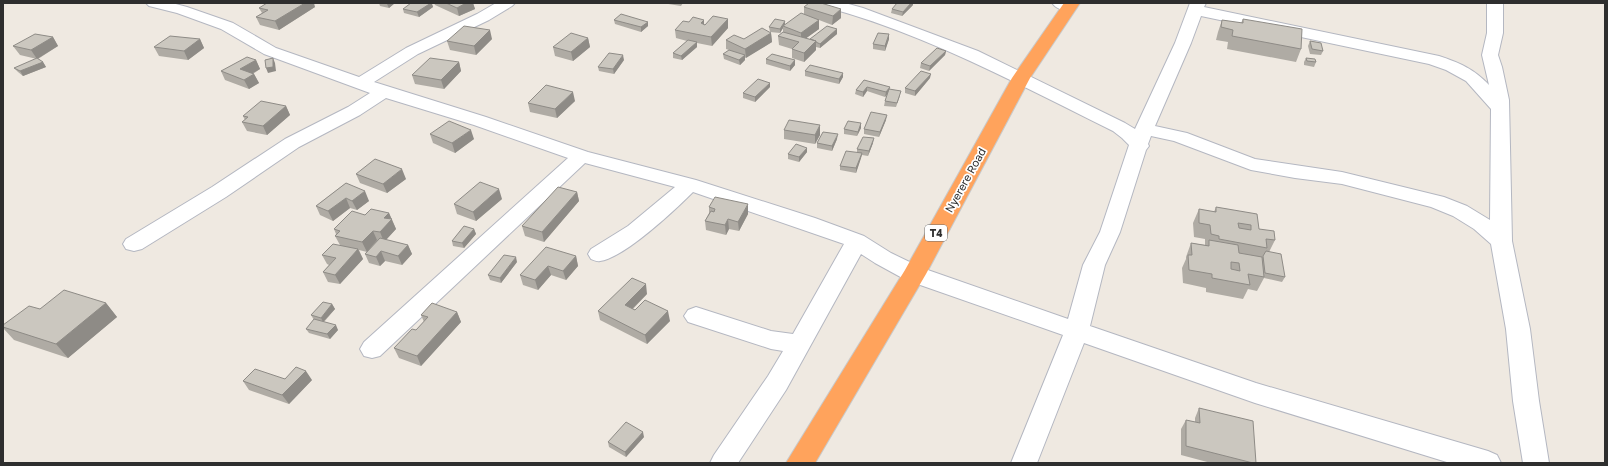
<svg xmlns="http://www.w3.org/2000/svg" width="1608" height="466" font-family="'Golos Text',sans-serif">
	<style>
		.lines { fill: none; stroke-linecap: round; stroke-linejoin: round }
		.street-casing { stroke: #b4b7c1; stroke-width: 2 }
		.highway-casing { stroke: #c9c9c9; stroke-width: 2 }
		.street { fill: #fff; fill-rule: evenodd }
		.highway { fill: #ffa35c; fill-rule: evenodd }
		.wall { fill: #afaba4 }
		.shaded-wall { fill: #8e8b86 }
		.building { fill: #cbc7bf; stroke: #8e8b86; fill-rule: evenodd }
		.labels { text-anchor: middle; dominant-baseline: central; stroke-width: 3.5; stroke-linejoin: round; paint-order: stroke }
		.shield { fill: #fff; stroke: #6d6d6d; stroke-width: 1 }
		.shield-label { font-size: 10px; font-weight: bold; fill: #2e2e2e }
		.street-label { font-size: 11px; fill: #2e2e2e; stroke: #fff }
	</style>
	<rect width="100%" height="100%" fill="#efe9e1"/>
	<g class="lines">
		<g class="street-casing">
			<path id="street" d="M146,3H172L187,7L233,23L276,48L359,77L406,48L477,14L496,3H515L512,6L489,20L418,54L374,82L486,117L588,152L696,180L815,218L864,236L891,253L922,268L1068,319L1083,265L1100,232L1129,145L1122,138L1113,131C1018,84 924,33 822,6L819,3H845L863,8L978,51L1125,123L1135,129L1175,43L1190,3H1206L1204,7L1439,56C1460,63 1474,69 1489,85L1482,55L1487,33V3H1503V33L1498,55L1502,67L1509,100L1512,241L1530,329L1539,401L1549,463H1523L1513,401L1506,329L1491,244L1474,229L1453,216L1431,207L1342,184L1295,178L1251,170L1174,141L1151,136L1148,144L1149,146L1146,150L1120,232L1105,265L1090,326L1256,383L1488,451L1497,455L1501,463H1450L1255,403L1084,343L1037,463H1011L1063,335L906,280L875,263L861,254L786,390L738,463H710L714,455L768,376L783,351L771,349L688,322L684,316L688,310L696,307L771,331L793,334L844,244L693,192C675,210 624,258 600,261C597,262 594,260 591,259L588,254L591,249L628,226L675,187L585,163L380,356L372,358L364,356L360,349L364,342L568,158L474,125L386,98L360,115L299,147L226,197L142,249L134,251L126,249L123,244L126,239L212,187L285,139L348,107L370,93L264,54L221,29L177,13L149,6ZM1201,16L1429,64L1446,70L1466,81L1491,109L1490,220L1467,206L1444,197L1342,172L1255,159L1187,133L1155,126L1191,43Z
				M1052,3H1073L1077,7L1074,10C1067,12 1057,10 1052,3Z"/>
		</g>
		<g class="highway-casing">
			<path id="highway" d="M1064,3H1080L1030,78L926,274L815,463H786L905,270L1012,78Z"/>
		</g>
		<use href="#street" class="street"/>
		<use href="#highway" class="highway"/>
	</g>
	<path class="wall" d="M379,3H403L401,4L395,3L389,8L380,6Z
		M434,3H473L475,9L459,16L435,5Z
		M662,3H683L681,6Z
		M432,4L433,7L419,17L404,13L403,9Z
		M913,5L902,16L891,13L892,9Z
		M315,7L279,30L260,25L256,17L262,13L259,8Z
		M804,7L841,18L832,25L819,20V29L806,38L810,39L837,29V34L820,48L816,47V50L804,62L792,58V49L779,45L778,36L783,32V28L780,33L770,32L769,27L785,25L804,14Z
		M728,19V28L712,46L697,43V47L682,60L673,58V53L687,41L676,38L675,30L689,22L704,20V24L705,25Z
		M1243,19L1301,49L1296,62L1227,49L1228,42L1216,40L1218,32L1222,20L1241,23Z
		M614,20L648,22V26L641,32L615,24Z
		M771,33L772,42L745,58V60L740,65L724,59L723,54L729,50L726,49V40L744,39Z
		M889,34V39L885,51L873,49V44Z
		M53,37L58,46L38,59L43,62L46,67L23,76L18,72L14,68L37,59L20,55L13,46Z
		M588,38L590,47L573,61L555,56L553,47Z
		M200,39L204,48L188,60L159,56L154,47Z
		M492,39L476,55L450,50L447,41Z
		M1310,41L1323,51L1321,55L1310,54L1308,46Z
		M946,51L945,55L929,71L920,68L921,63Z
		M1306,58L1316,62L1314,67L1304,65V62Z
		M766,59L795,60V65L790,71L766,64Z
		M256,60L260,69L253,74H254L259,83L249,89L225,80L221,71Z
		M624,60L614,74L599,71L598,67Z
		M459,62L461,71L444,89L415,84L412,75Z
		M805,71L843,77L839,84L805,76Z
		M930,78L915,96L905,93V88Z
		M864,80L890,90L900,96L896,107L884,106L885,101L887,95L885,97L867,91L863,97L855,94L856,90Z
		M770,87L755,102L743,98V93Z
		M575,101L557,118L530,112L528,103Z
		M286,106L290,115L267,135L247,131L242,122L245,120L243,116Z
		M886,120L879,137L864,134V129Z
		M861,123V128L857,136L844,134V129Z
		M820,125V135L815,144L784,139V130Z
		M430,134L474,139L455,153L433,143Z
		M837,139L832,151L817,148V143Z
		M873,143L868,156L862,155L856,173L840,170V166L857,153V149Z
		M807,148V152L799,162L788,159V154Z
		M356,174L406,179L387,193L360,183Z
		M346,183L369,201L357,210L350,208L333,221L320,215L316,206Z
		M577,192L579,201L544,242L525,236L522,226Z
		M502,199L476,221L457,214L454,204Z
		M709,207L748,214L739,231L729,229L726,235L706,230L705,221L709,213Z
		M1216,207L1259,229L1275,240L1269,252L1285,277L1282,282L1264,278L1257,291L1248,289L1243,299L1206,292V288L1183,283L1182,268L1186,259V257L1191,243L1205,245V239L1194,237L1193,223L1199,209L1214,212Z
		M389,213L396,229L386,240L408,245L412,254L402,265L385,261L380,266L369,263L365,254L367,252L359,250L363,259L340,284L328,282L323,272L329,265L327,264L322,255L340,245L335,236L336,234L334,229L365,215Z
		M474,229L476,234L464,248L453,246L452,241Z
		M576,256L578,266L566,280L551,275L538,290L523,285L520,275Z
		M517,262L501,283L490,280L488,275Z
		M647,294L633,309L670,321L647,344L600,320L598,311Z
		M106,303L117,317L68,358L14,340L3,328V325Z
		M332,304L335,309L324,322L338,330L330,339L309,333L306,329L314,320L311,315Z
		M457,312L461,322L421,366L399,358L394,348L416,330L424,322L421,315Z
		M285,379L312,380L289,404L249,390L243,381Z
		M1199,408L1256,463H1211L1181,455V429L1186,420L1195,422V418Z
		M644,437L626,457L609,447L608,442Z"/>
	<path class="shaded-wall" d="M305,3H314L315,7L279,30L275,21Z
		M388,3H395L389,8L387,4Z
		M430,3H433L432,4L433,7L419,17L417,12Z
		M466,3H473L475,9L459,16L457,8Z
		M911,3H913V5L902,16L903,12Z
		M841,9V18L832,25L833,16Z
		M728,19V28L712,46L711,37Z
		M704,20V28L701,23Z
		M819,20V29L801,42V33Z
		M785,21V25L783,26V28L780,33V29Z
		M648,22V26L641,32V27Z
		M837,29V34L820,48V44Z
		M490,30L492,39L476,55L474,46Z
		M771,33L772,42L746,58L745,49Z
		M889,34V39L885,51V46Z
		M53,37L58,46L37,59L31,50Z
		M588,38L590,47L573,61L571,52Z
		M200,39L204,48L188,60L184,51Z
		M816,41V50L804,62V53Z
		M697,42V47L682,60L681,56Z
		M946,51L945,55L929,71L930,66Z
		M623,55L624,60L614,74L613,69Z
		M745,55V60L740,65L739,60Z
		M273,58L275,63L276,71L268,73L266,68Z
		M256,60L260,69L244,78L240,69Z
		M795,60V65L790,71V66Z
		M43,62L46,67L23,76L20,71Z
		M459,62L461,71L444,89L441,80Z
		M843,73V77L839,84V79Z
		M254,74L259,83L249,89L244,80Z
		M931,74L930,78L915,96V91Z
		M770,83V87L755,102V97Z
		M867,87V91L863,97V92Z
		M890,87L889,92L885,97L886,92Z
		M573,92L575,101L557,118L555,109Z
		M286,106L290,115L267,135L263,126Z
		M887,115L886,120L879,137L880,132Z
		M861,123V128L857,136L858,132Z
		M820,125V135L815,144V135Z
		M471,130L474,139L455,153L452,143Z
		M838,134L837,139L832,151V146Z
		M874,138L873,143L868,156L869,151Z
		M807,148V152L799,162V157Z
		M862,153L861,158L856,173V168Z
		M402,169L406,179L387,193L383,184Z
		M499,189L502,199L476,221L473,212Z
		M365,191L369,201L357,210L352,201Z
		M577,192L579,201L544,242L542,232Z
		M346,198L350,208L333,221L328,211Z
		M748,204V214L739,231L738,222Z
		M389,213L396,229L384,242L380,232L384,218Z
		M728,219L729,229L726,235L725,225Z
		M474,229L476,234L464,248L462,243Z
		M373,231L377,240L367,252L362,242Z
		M408,245L412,254L402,265L398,256Z
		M358,249L363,259L340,284L335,275Z
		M381,251L385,261L380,266L376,257Z
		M576,256L578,266L566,280L563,271Z
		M516,257L517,262L501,283L500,278Z
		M548,266L551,275L538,290L535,280Z
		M646,284L647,294L627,314L625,305Z
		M106,303L117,317L68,358L56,344Z
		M332,304L335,309L323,322L321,318Z
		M668,311L670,321L647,344L645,335Z
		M457,312L461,322L421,366L417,356Z
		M336,325L338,330L330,339L327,334Z
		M306,371L312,380L289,404L282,395Z
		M643,432L644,437L626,457L625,452Z"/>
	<path class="building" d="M267,3H305L275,21L256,17L268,10L259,8Z
		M411,3H431L417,12L403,9Z
		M446,3H466L457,8Z
		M809,3H821L841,9L833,16L804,7Z
		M897,3H911L903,12L892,9Z
		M801,13L819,20L801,33L783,26Z
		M621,14L648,22L641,27L614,20Z
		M713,16L728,19L711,37L675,30L683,21L689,22L693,17L704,20L701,23L705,25Z
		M775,19L785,21L780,29L769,27Z
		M1243,19L1302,29L1301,49L1232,36L1233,30L1221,27L1222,20L1243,23Z
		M464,26L490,30L474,46L447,41Z
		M827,26L837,29L820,44L816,42V41L810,39Z
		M762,28L771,33L745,49L726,40L734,35L744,39Z
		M783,32L816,41L804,53L792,49L799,42L778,36Z
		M571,33L588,38L571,52L553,47Z
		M878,33L889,34L885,46L873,44Z
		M35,34L53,37L31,50L13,46Z
		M170,36L200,39L184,51L154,47Z
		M688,40L697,42L681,56L673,53Z
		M1310,41L1321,43L1323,51L1312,49Z
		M937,48L946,51L930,66L921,63Z
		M729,50L745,55L739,60L723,54Z
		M609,53L623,55L613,69L598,67Z
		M772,54L795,60L790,66L766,59Z
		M247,57L256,60L240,69L254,74L244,80L221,71Z
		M37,58L43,62L20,71L14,68Z
		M273,58V67L266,68L265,60Z
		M430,58L459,62L441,80L412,75Z
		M1306,58L1315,59L1316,62L1307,61Z
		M810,65L843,73L839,79L805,71Z
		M921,71L931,74L915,91L905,88Z
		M758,79L770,83L755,97L743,93Z
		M864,80L890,87L886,92L867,87L863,92L856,90Z
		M546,85L573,92L555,109L528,103Z
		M889,89L901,91L897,103L885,101Z
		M261,101L286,106L263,126L242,122L248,117L243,116Z
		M871,112L887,115L880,132L864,129Z
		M789,120L820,125L815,135L784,130Z
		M449,121L471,130L452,143L430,134Z
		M848,121L861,123L858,132L844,129Z
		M823,132L838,134L832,146L817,143Z
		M863,137L874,138L869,151L857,149Z
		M796,144L807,148L799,157L788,154Z
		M846,151L862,153L856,168L840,166Z
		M375,159L402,169L383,184L356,174Z
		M480,182L499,189L473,212L454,204Z
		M346,183L365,191L352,201L346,198L328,211L316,206Z
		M558,187L577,192L542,232L522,226Z
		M715,197L748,204L738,222L728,219L725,225L705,221L711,211L714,212L715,209L709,207Z
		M1216,207L1257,214L1259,229L1274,231L1275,240L1266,239L1267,248L1219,239V236L1211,234L1210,225L1199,223V209L1216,212ZM1238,223L1251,225V230L1239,228Z
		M371,209L389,213L384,218L392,219L380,232L373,231L362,242L335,236L340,231L334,229L352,211L365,215Z
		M464,226L474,229L462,243L452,241Z
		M380,238L408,245L398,256L381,251L376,257L365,254Z
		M1209,240L1238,245L1239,253L1262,257L1264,277L1248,274L1250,285L1212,278V274L1189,270L1188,255H1192L1191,243L1209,246ZM1231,262L1239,263L1240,271L1231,269Z
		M333,244L358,249L335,275L323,272L336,258L322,255Z
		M546,247L576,256L563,271L548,266L535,280L520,275Z
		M1266,251L1281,254L1285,277L1265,273L1263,256Z
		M504,255L516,257L500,278L488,275Z
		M632,278L646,284L625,305L635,310L645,300L668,311L645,335L598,311Z
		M64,290L106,303L56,344L3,327V325L29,306L40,309Z
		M323,302L332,304L321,318L311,315Z
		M432,303L457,312L417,356L394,348L412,329L416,330L428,317L421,315Z
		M314,319L336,325L327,334L306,329Z
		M296,367L306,371L282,395L243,381L255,369L285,379Z
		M1199,408L1253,421L1256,463H1253L1186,446V420L1200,423Z
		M626,422L643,432L625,452L608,442Z"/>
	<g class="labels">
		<rect class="shield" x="925" y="225" width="22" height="16" rx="3"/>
		<g class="shield-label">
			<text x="936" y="233">T4</text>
		</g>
		<g class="street-label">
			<text transform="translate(965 180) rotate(-61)">Nyerere Road</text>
		</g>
	</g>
	<rect width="1608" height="466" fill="none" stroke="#2e2e2e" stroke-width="8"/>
</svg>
